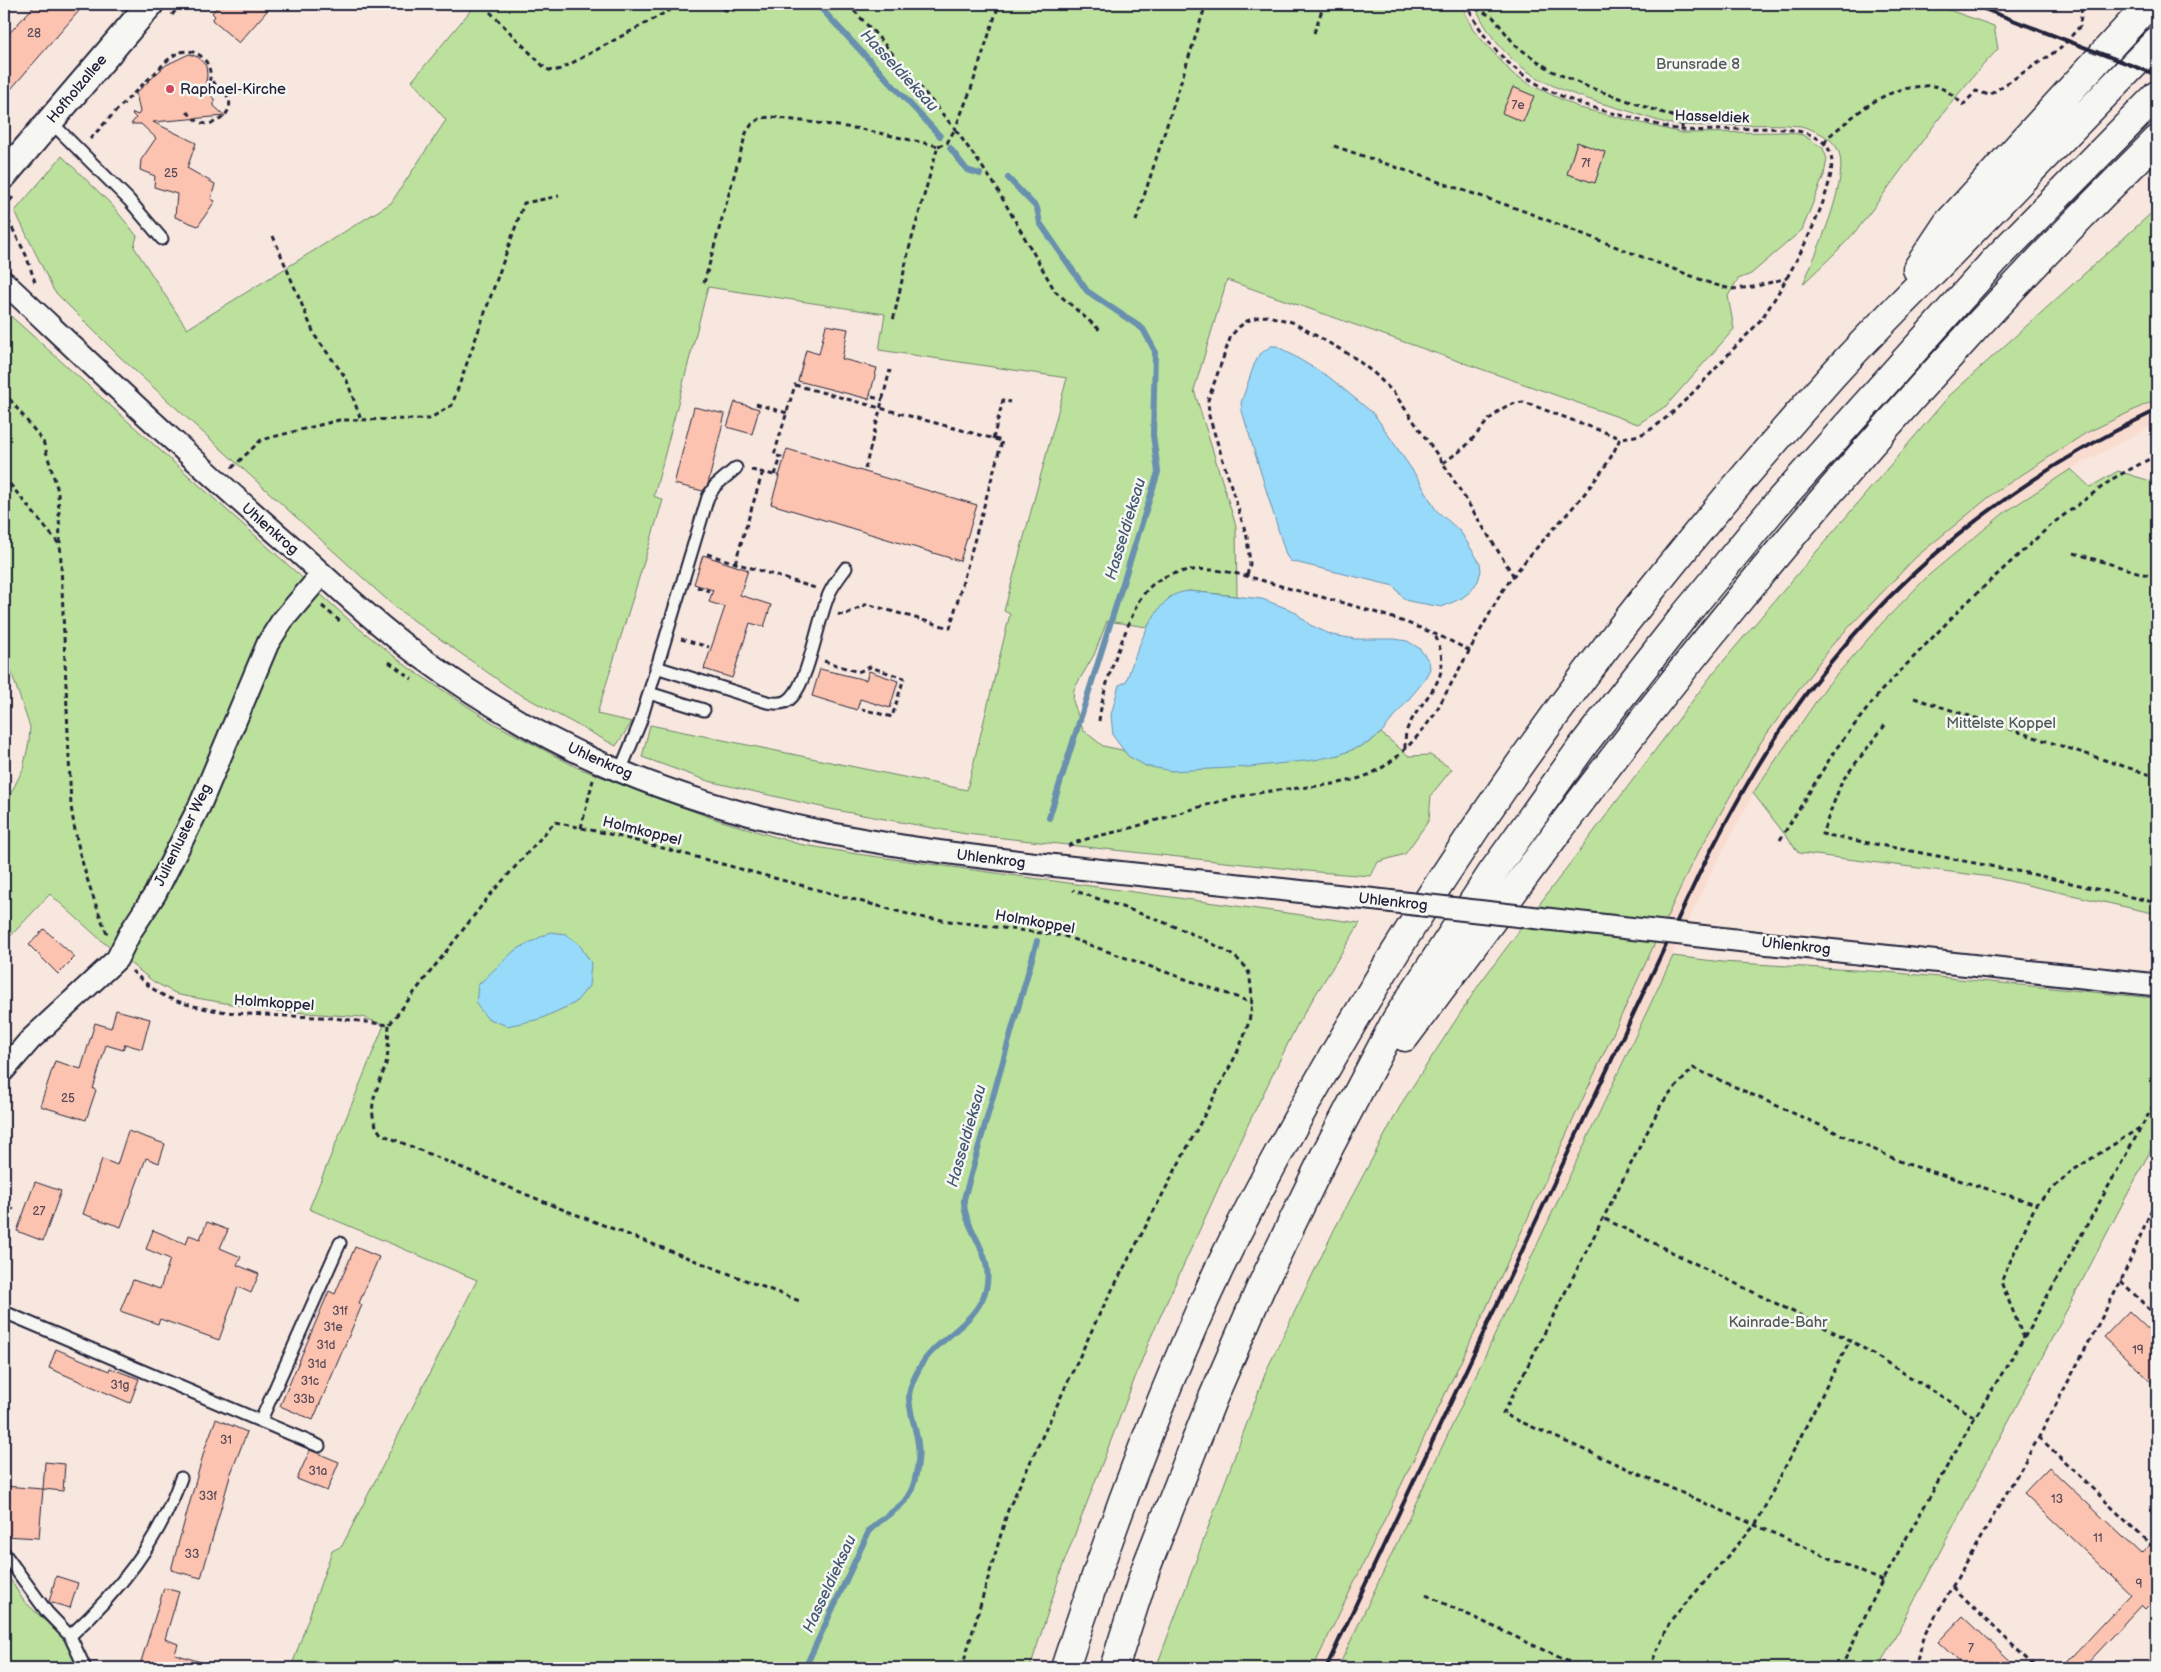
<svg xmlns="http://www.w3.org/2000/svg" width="2161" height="1672" font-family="'Balsamiq Sans',sans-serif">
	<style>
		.built { fill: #f9dcd0 }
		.green { fill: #bbe19c; stroke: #6e826c }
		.water { fill: #98dafa; stroke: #6990ae }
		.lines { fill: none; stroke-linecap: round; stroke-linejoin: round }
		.stream { stroke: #6990ae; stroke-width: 6 }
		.building { fill: #fcc4b0; stroke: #22223b }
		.service-casing { stroke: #22223b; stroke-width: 15 }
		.minor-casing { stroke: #22223b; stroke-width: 25 }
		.tertiary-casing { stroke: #22223b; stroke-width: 30 }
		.trunk-casing { stroke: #22223b; stroke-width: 31 }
		.motorway-casing { stroke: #22223b; stroke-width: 31 }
		.path { stroke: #22223b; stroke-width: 3; stroke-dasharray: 5 4; stroke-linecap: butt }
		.service { stroke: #f6f6f2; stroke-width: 11 }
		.minor { stroke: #f6f6f2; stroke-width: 21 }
		.tertiary { stroke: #f6f6f2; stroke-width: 26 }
		.trunk { stroke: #f6f6f2; stroke-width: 28 }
		.motorway { stroke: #f6f6f2; stroke-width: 28 }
		.rail { stroke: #22223b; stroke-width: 4 }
		.minor-bridge-casing { stroke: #22223b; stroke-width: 25; stroke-linecap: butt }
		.minor-bridge { stroke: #f6f6f2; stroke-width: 21 }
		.poi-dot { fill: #d1495b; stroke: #f6f6f2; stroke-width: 2 }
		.labels { text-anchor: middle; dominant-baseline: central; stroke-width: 5; stroke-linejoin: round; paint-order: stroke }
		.number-label { font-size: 12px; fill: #584a58 }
		.park-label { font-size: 15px; fill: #505b58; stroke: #f6f6f2 }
		.street-label { font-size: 15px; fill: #22223b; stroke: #f6f6f2 }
		.poi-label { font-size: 15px; fill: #22223b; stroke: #f6f6f2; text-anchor: start }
		.water-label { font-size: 16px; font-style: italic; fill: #455974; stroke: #f6f6f2 }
	</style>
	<rect width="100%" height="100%" fill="#f8e7de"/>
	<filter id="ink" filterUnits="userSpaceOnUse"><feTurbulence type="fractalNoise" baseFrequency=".02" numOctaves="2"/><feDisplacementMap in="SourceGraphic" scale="10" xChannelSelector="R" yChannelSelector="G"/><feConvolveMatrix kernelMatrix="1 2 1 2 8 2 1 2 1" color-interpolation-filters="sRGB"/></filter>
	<g filter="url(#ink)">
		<path class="built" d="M2157,399V423L2071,469L2004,513L1930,574L1882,623L1826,687L1754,793L1712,871L1338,1668H1313L1477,1328L1690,867L1761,742L1831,646L1916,557L1994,493L2086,433Z"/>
		<path class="green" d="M476,4H1461L1473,30L1513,74L1533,86L1580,108L1682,133L1788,132L1803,135L1823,148L1827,159L1824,175L1802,230L1751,274L1738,279L1728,296L1734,329L1666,406L1638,424L1227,280L1194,390L1236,526L1237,596L1189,591L1170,597L1147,627L1107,621L1094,655L1074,689L1073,701L1083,730L1103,746L1122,750L1146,766L1339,755L1368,743L1381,733L1409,756L1430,755L1452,769L1431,795L1429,820L1405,854L1378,862L1371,876L1317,872L966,834L830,809L708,781L642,757L650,725L967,790L1010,614L1004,611L1067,378L879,350L885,314L708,287L654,496L663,500L597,714L632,722L616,746L514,691L396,608L120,357L54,291L15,211L62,156L111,204L137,236L134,247L187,329L391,203L446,120L412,81Z
			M1474,4H1932L1994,26L1998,49C1944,105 1906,166 1859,227C1843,247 1822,265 1803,284C1815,256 1853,174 1837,148C1830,136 1814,130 1801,126C1761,122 1720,128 1680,125C1662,124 1642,115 1625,110C1556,91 1505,74 1474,4Z
			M2157,208V399L2086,433L1994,493L1916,557L1831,646L1761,742L1690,867L1477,1328L1313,1668H1156L1267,1369L1335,1228L1403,1101L1480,983L1714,672L1949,396Z
			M4,310L356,626L409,668L495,724L578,768L712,818L799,844L857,854L1360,923L1298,1023L1239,1143L1150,1339L1063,1565L1030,1668H291L332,1551L342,1546L477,1280L309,1209L384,1025L362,1017L265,1010L179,995L154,982L103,942L50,894L4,943V807L23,769L29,742L30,727L4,651Z
			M2071,469L2090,487L2118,471L2157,483V914L1991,877L1799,853L1753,793L1826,687L1882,623L1930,574L2004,513Z
			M1673,956L1722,962L1887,972L2154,998L2157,999V1138L1879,1668H1338Z
			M4,1569L23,1600L71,1645L78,1668H4Z"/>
		<path class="water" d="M1271,346H1277L1329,377L1374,414L1419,480L1436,510L1460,531L1480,563L1481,571L1478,581L1471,591L1462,598L1442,607L1408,601L1402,597L1394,586L1290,561L1286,555L1242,411L1241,403L1254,365L1259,355Z
			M1189,591L1262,599L1294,611L1310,625L1332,635L1356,639H1395L1407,641L1419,648L1429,661L1430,669L1423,682L1381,733L1368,743L1354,749L1339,755L1314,760L1249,767L1172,771L1146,766L1128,756L1113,736L1111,715L1119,685L1126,682C1134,658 1149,612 1171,597C1176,593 1183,592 1189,591Z
			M550,932L566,934L579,944L591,963L589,986L575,1003L540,1019L507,1026L487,1018L476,1004L478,985L514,951Z"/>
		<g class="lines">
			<path class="stream" d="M817,4L940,136
				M950,148L967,170L980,174
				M1008,178L1037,208L1040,223L1087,291L1143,329L1155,351L1153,435L1158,472L1049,818
				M805,1668L869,1531C880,1519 906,1505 911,1492C916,1479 920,1458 918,1444C916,1428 909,1412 909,1395C910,1387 916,1374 920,1367C936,1338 977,1324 986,1289C995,1251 962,1229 964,1199L1037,941"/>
		</g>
		<path class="building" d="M36,4H85L4,97V39Z
			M220,4H273L239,43L212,20L215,16L212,13Z
			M189,54L198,57L206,66L207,75L205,89L214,99V106L225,116L153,122L196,143L187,168L215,184L211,199L215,201L198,226L175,217L177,194L154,187L155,176L140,170L141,160L156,138L141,124H131L136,118L132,114L133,113L138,115L140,112L136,93L166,65Z
			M1513,87L1534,96L1523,122L1502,113Z
			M1577,142L1605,152L1595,183L1567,174Z
			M826,325L848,329L842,359L877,368L869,399L798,381L806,350L819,354Z
			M735,402L759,409L752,434L727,427Z
			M694,407L725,414L708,484L703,491L674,484Z
			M787,449L977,505L960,561L771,504Z
			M703,555L748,570L740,595L771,605L764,627L750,623L732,678L704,669L725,607L709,602L713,590L694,584Z
			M820,669L866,680L869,671L898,681L890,708L860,699L857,710L812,696Z
			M44,929L75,957L58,974L29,945Z
			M116,1010L150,1019L142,1049L125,1044L123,1050L106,1045L93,1089L96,1090L86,1120L40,1106L55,1061L81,1069L95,1023L111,1028Z
			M128,1131L165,1144L159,1163L146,1158L121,1227L83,1214L102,1159L117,1165Z
			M35,1182L61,1191L43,1241L17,1231Z
			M207,1222L228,1230L220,1248L241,1257L237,1265L259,1274L251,1293L238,1287L219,1340L160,1319L158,1324L120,1311L133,1280L160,1289L170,1259L146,1249L153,1230L186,1244L189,1235L200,1239Z
			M355,1247L379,1257L359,1303L362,1305L313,1420L280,1406L329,1291L335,1294Z
			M2129,1311L2157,1338V1387L2104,1337Z
			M56,1349L109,1371L110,1368L139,1379L130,1403L49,1368Z
			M216,1419L247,1432L231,1473L201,1578L171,1570L205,1448Z
			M310,1450L339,1462L327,1491L297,1479Z
			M45,1462L65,1464L63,1491L43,1489Z
			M2049,1467L2141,1554L2157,1537V1598L2146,1609L2142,1605L2083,1668H2061L2130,1594L2024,1493Z
			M4,1486L43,1489L39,1538L4,1536Z
			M56,1576L78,1583L70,1608L49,1602Z
			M164,1588L179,1592L165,1639L178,1644L175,1654L207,1664V1668H139Z
			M1963,1616L1983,1635L2018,1668H1966L1938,1642Z"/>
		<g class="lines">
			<g class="service-casing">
				<path id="service" d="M50,121L129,200L162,239
					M656,667L767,702C776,704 786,704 792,697C809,679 818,619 829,594C833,585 840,576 846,568
					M649,693L704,710
					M620,771L640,723L708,497L715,486L736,468
					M4,1312L319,1446
					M261,1420L340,1243
					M4,1553L47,1612L70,1636L85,1668
					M70,1636C119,1591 159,1541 181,1478"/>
			</g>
			<g class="minor-casing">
				<path id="minor" d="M4,282C101,373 197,465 298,552C337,587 376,624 418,655C474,696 536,734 599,762C749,829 907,850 1068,867C1150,876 1233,884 1315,893
					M1753,942L2157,985
					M4,1070L30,1040L117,959L131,931L155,894L200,805L268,643L282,621L322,574"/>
			</g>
			<g class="tertiary-casing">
				<path id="tertiary" d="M4,175L150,4"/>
			</g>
			<g class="trunk-casing">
				<path id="trunk" d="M1556,834C1739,589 1939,355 2157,140"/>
			</g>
			<g class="motorway-casing">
				<path id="motorway" d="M1917,269L1947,224L2149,4
					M1405,1037L1556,834
					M1065,1668C1109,1533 1158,1398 1219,1269C1254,1197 1292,1127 1332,1058C1426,895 1533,737 1651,590C1709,517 1770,446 1831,377C1869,335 1910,295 1949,255C2018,184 2088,112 2157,41
					M1114,1668L1146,1568L1212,1400L1261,1287L1324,1157L1396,1020L1492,873L1584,744L1684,616L1774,507L1995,260L2157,95"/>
			</g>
			<path class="path" d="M715,4C727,14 735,11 747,4
				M848,4L880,39L955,129L971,89L999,4
				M1468,4L1493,17L1516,46L1552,71L1588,87L1678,118L1682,122V130
				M490,12L546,69L552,71L561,69L681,4
				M172,15L181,4
				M1314,33L1324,4
				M187,112C191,115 195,120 199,122C213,129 236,113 228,97C224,90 216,85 210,80
				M90,139C111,116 132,94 155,73C162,66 169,57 178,53C200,44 219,70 206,88
				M1825,143L1827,138C1854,116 1879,91 1915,87C1923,86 1931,85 1938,87C1948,90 1956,98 1963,105L1976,91L1989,95L2061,48L2080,26L2082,4
				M938,146L947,143L955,129L993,182L1055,291L1102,332
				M1334,146L1521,210L1712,284L1731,289L1753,287L1787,278
				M4,208L13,197
				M4,212L26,255L35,282
				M1136,221L1206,4
				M273,236L315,336L346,378L361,420
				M704,283L746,133L752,124L761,118L772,117L861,129L938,146L909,249L893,321
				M4,392L43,441L58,491L71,806C78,855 89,888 107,934
				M872,397L883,400
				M756,404L787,413
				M993,439L1003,400L1010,402
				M1443,463C1451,457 1459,452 1466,446C1484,428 1496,403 1524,402L1620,438
				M232,468L261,440L339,420L429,419L452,405L524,203L559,196
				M865,469L890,370
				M751,470L779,476
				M775,475L781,457L774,455L795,385L1002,441L950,628L867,604L844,615L837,614
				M4,477L59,544
				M2074,553L2157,578
				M707,554L815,588
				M735,563L763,471
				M1247,575L1250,564L1247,537L1209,416L1208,400L1231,336L1239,327L1247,321L1258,317L1268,316L1292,322L1352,356L1375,374L1394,393L1443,463L1513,575
				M697,587L709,591
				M322,606L342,623
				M681,639L709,647
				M824,661L858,672L870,667L904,678L892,717L862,709
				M389,662L412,679
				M1914,698L2157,777
				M1099,721C1104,680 1122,640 1138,602C1148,587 1158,577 1176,573C1216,562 1257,580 1295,590C1355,606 1415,621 1470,651
				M1885,725L1842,781L1822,834L2032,874L2157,903
				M1405,748C1405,740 1405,732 1409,725C1427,690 1456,679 1434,633
				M581,828L593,780
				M1780,840L1835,750L1881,691L1963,606L2052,524L2114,478L2157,455
				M1068,846C1089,836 1112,834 1134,827C1175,815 1216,800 1258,793C1291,787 1327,788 1360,778C1391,768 1415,741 1434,715L1501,593C1525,557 1558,526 1585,493C1600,473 1611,461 1620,438C1626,437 1633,437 1639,435C1666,427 1717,366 1738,344C1746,336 1755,327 1762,318C1782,290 1843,184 1830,152C1827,144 1820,139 1813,136C1783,121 1718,133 1683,130C1666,128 1649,122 1633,118C1559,101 1499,77 1467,4
				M132,971C143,981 155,992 169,998C212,1016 271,1015 317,1017C341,1018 365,1022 389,1025L490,895L555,822L618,836L919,917L1064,936L1253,1003
				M389,1025C388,1037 389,1052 386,1064C378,1090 363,1109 381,1134L554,1206L802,1302
				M4,1205L14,1209
				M1605,1219L1850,1340L1975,1417
				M2121,1281L2157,1317
				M2024,1338L2001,1282L2036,1204L2072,1171L2141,1127
				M2039,1437L2157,1551
				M1882,1581L1503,1414L1662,1103L1693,1068L1904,1163L2036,1204
				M1953,1587L2036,1668
				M1426,1595L1582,1668
				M1843,1664L1847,1668
				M962,1668L1008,1510L1099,1315L1236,1055C1247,1030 1254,1014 1251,986C1250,981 1250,975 1248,971C1234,941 1108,903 1073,890
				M1649,1668L1671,1620L1756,1524L1850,1340
				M1841,1668L1882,1581L1975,1417L2024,1338L2157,1099
				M1914,1668L1926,1632L2039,1437L2121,1281L2157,1197"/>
			<use href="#service" class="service"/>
			<use href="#minor" class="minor"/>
			<use href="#tertiary" class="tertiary"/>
			<use href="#trunk" class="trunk"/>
			<use href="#motorway" class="motorway"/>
			<path class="rail" d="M1971,4L2157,75
				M1326,1668L1700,872C1728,817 1757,763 1793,712C1885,580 2012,479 2157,410"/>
			<g class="minor-bridge-casing">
				<path id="minor-bridge" d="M1315,893L1753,942"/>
			</g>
			<use href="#minor-bridge" class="minor-bridge"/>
		</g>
	</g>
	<circle class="poi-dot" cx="170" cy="89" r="5"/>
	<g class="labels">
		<g class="number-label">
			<text x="34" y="33">28</text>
			<text x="1518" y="105">7e</text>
			<text x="1586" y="163">7f</text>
			<text x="171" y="173">25</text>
			<text x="68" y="1098">25</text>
			<text x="39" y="1211">27</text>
			<text x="340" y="1311">31f</text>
			<text x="333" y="1327">31e</text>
			<text x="326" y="1345">31d</text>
			<text x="2138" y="1350">19</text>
			<text x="317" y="1364">31d</text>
			<text x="310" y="1381">31c</text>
			<text x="120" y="1385">31g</text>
			<text x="304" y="1399">33b</text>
			<text x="226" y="1440">31</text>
			<text x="318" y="1471">31a</text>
			<text x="208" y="1496">33f</text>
			<text x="2057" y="1499">13</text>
			<text x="2098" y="1538">11</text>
			<text x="192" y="1554">33</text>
			<text x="2139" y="1584">9</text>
			<text x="1971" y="1648">7</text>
		</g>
		<g class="park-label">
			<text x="1698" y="64">Brunsrade 8</text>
			<text x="2001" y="723">Mittelste Koppel</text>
			<text x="1778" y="1322">Kainrade-Bahr</text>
		</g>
		<g class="street-label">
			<text transform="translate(77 89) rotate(-50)">Hofholzallee</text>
			<text transform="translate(1712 117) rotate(2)">Hasseldiek</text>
			<text transform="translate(270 529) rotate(41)">Uhlenkrog</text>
			<text transform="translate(600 761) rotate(24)">Uhlenkrog</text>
			<text transform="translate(642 831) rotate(14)">Holmkoppel</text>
			<text transform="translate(183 835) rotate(-64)">Julienluster Weg</text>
			<text transform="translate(991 859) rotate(7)">Uhlenkrog</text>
			<text transform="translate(1393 902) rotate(6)">Uhlenkrog</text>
			<text transform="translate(1035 922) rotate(10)">Holmkoppel</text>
			<text transform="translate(1796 946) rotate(6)">Uhlenkrog</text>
			<text transform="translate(274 1003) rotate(4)">Holmkoppel</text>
		</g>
		<g class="poi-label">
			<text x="180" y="89">Raphael-Kirche</text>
		</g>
		<g class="water-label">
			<text transform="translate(899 71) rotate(47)">Hasseldieksau</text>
			<text transform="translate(1126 529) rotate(-73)">Hasseldieksau</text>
			<text transform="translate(967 1136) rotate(-74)">Hasseldieksau</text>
			<text transform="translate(830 1584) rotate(-65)">Hasseldieksau</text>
		</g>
	</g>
	<rect width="2161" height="1672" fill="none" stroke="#f6f6f2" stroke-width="20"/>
	<rect x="10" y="10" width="2141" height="1652" fill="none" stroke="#22223b" stroke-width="2" filter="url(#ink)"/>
</svg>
